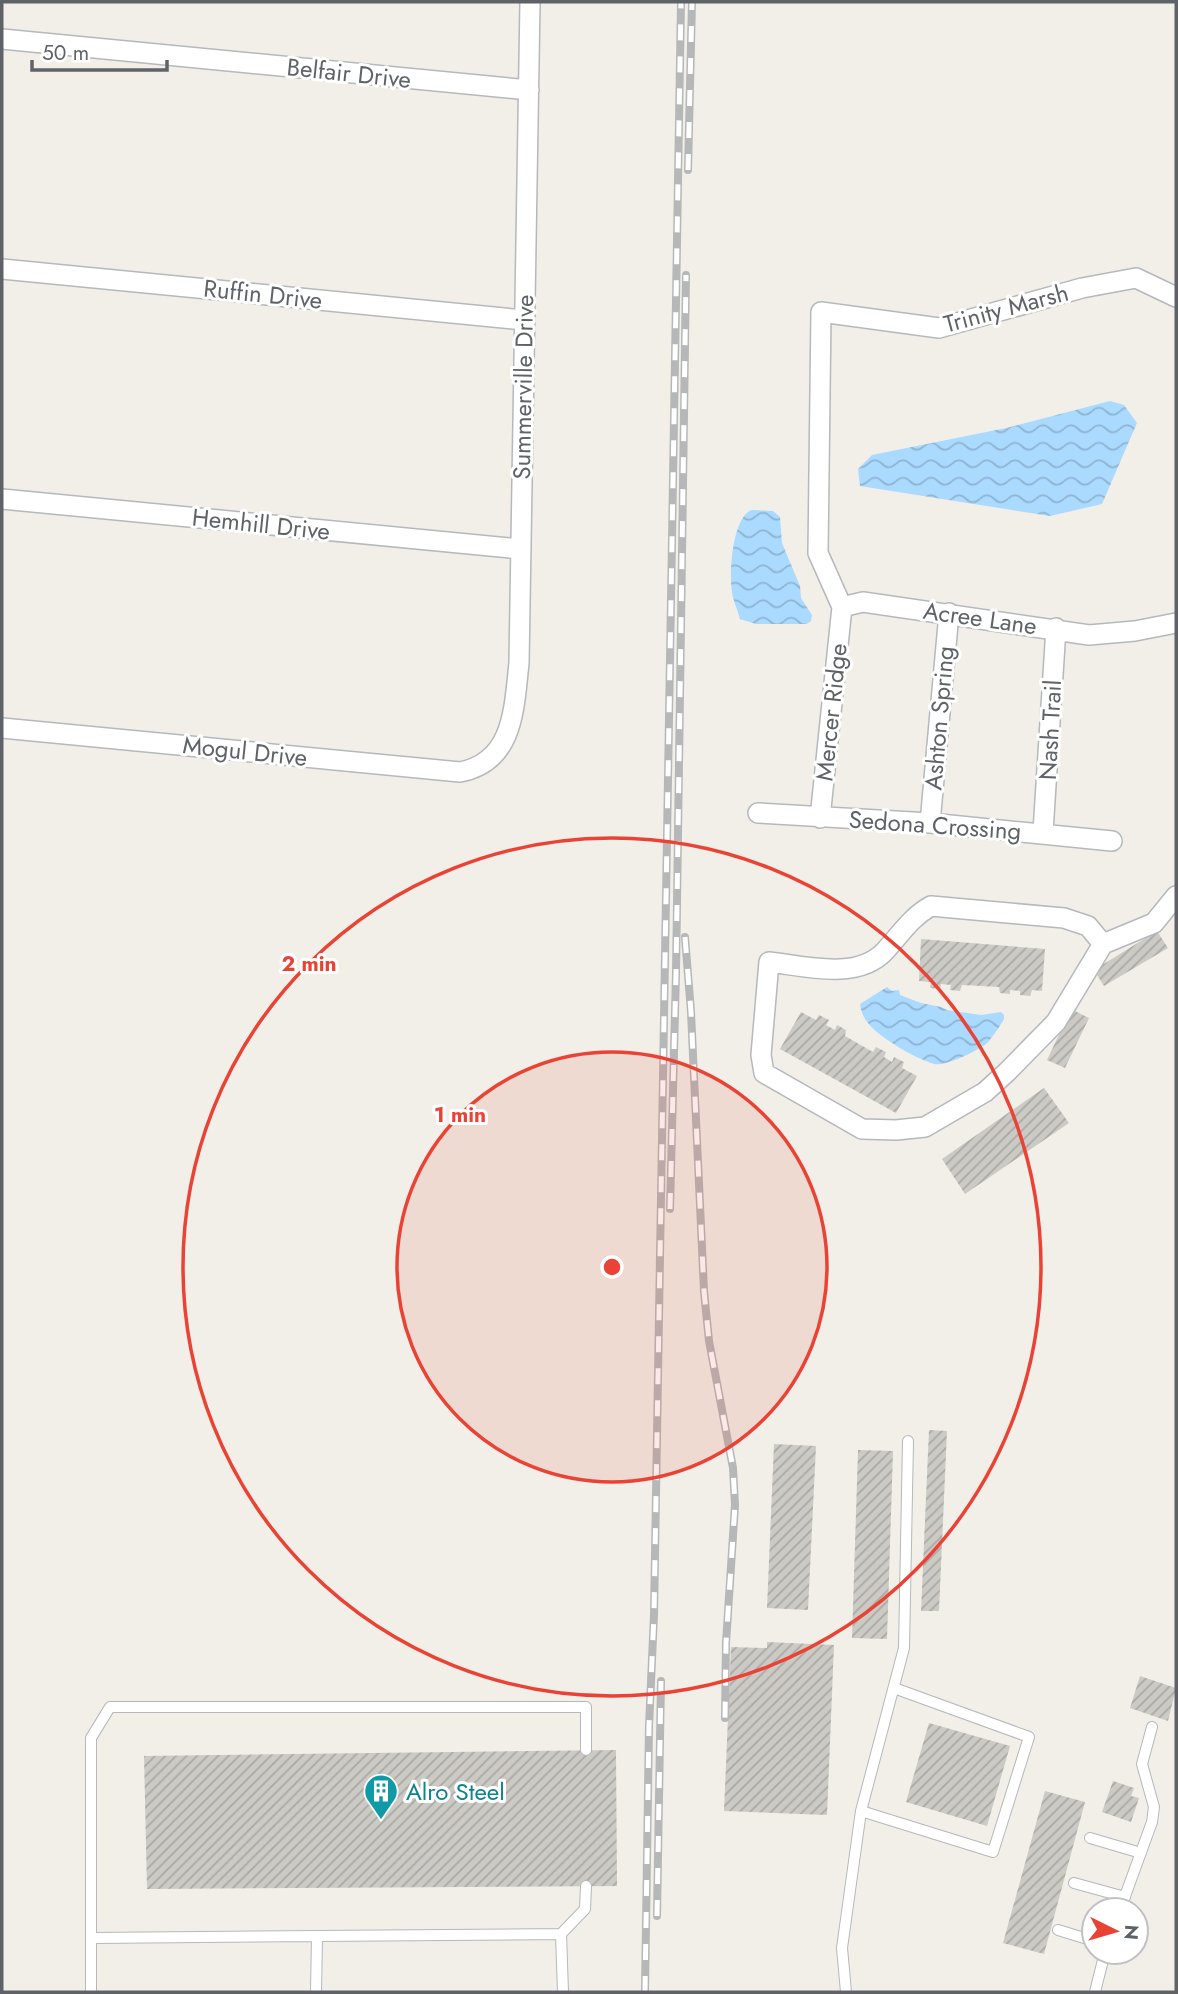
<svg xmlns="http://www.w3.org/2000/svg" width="1178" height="1994" font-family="Jost,sans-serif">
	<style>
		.water { fill: url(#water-waves) }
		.building { fill: url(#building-hatch) }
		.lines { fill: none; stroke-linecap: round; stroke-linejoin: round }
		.lane-casing { stroke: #b5b8bc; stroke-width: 12 }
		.street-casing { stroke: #b5b8bc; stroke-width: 22 }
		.lane { stroke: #fff; stroke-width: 10 }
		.street { stroke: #fff; stroke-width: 19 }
		.rail-casing { stroke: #b6b7b8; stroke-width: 8 }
		.rail { stroke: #fff; stroke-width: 5; stroke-dasharray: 16; stroke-linecap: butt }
		.ring { fill: none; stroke: #ea4335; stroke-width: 3.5 }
		.labels { text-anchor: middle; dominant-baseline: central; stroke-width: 6; stroke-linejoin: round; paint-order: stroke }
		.street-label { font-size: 24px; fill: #5f6368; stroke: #fff }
		.culture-label { font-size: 24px; fill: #0d838f; stroke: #fff; text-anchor: start }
		.centre { fill: #ea4335; stroke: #fff; stroke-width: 3.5 }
		.ring-label { font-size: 21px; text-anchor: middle; font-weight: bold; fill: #ea4335; stroke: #fff; stroke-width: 6; stroke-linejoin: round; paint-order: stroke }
	</style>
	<defs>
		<pattern id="water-waves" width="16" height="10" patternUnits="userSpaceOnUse" patternTransform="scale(1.75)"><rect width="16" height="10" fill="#aadaff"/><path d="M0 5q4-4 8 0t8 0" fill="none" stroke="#8eb4d2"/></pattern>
		<pattern id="building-hatch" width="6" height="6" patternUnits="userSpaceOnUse" patternTransform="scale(1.75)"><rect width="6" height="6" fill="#cccac5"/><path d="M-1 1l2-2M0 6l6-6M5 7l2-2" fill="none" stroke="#a9a8a4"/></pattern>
	</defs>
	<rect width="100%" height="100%" fill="#f1efe8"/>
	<path class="water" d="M1110,401L1124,405L1137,423L1102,504L1050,516L860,486L858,469L872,455L1006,428Z
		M751,510L773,511L780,517L782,543L800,586L801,598L812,615L811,621L806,624H756L740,619C738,610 733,601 732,592C729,573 732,519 751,510Z
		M887,987L892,991L899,990L900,995L921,1003L941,1007L947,1010L981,1015L1001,1012L1004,1015V1019C1000,1026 994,1035 989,1041C981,1050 944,1067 934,1064C919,1059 902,1050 889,1041C875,1031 862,1022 860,1004Z"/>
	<path class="building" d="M1157,931L1168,948L1104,986L1094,970Z
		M921,939L1045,949L1042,991L1032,990L1030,996L1020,995V991L1010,990V994L1000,993L999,987L962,985L960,991L950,990L951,985L941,984L940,989L930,988L931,982L919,981Z
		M1071,1009L1089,1018L1065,1068L1047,1060Z
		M801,1012L816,1020L819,1015L829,1020L826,1025L835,1030L837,1025L846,1030L845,1036L873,1052L876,1047L886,1052L884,1057L892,1062L894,1057L904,1062L902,1068L917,1076L896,1113L780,1049Z
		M1044,1088L1069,1123L965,1194L942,1159Z
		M929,1430L947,1431L939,1611H921Z
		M774,1444L816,1446L808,1610L767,1608Z
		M858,1450L893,1451L887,1639L852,1638Z
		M767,1642L834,1645L827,1815L724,1811L731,1647L767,1648Z
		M1140,1676L1176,1688L1168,1721L1130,1708Z
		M929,1723L1010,1746L987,1826L906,1802Z
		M616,1750L617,1886L147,1889L144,1756Z
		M1113,1781L1134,1788L1131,1796L1139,1798L1131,1822L1102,1812Z
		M1045,1791L1085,1802L1044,1954L1003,1943Z"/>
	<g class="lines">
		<g class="lane-casing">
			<path id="lane" d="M861,1811L993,1852L1029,1737L894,1688
				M1090,1838L1141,1853
				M1074,1883L1125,1897
				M1120,1910L1152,1822L1154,1807L1142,1764L1152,1727
				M1058,1930L1094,1941
				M561,1934L585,1909L586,1886
				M91,1938V1738L110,1707H586V1750
				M91,1992V1938L561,1934L563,1992
				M316,1992L317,1936
				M846,1992L842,1948L861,1811L904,1648L908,1441
				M1095,1992L1105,1952"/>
		</g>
		<g class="street-casing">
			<path id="street" d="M2,39L529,90
				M2,269L524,320
				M1176,297L1136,278L1082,288L939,328L821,312L818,553L842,607L863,602L1089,635L1135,631L1176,623
				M2,499L520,549
				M2,728L460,772C514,762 514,708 519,663L530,2
				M758,813L930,823L1112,841
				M820,818L842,607
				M930,823L949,613
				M1043,832L1056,628
				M1103,944L1088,926L1064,918L931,906C911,917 900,935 885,951C857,981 805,966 769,962L761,1055L764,1073L862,1129L896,1130L925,1127L985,1092L1007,1072L1056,1022L1103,944L1154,923L1176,896"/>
		</g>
		<use href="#lane" class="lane"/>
		<use href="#street" class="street"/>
		<g class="rail-casing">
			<path id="rail" d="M688,170L692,2
				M685,937L691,1012L704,1291L709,1341L733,1468L735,1505L726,1643L725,1718
				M670,1209L676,973L686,275
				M657,1916L661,1681
				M645,1992L649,1726L654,1615L681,2"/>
		</g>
		<use href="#rail" class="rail"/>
	</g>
	<circle cx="612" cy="1267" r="215" fill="#ea4335" fill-opacity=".12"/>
	<g class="ring">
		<circle cx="612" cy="1267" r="215"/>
		<circle cx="612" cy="1267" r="429"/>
	</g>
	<defs>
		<g id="building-pin" transform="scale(1.75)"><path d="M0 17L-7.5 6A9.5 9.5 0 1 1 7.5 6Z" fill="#0f9aa8" stroke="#fff"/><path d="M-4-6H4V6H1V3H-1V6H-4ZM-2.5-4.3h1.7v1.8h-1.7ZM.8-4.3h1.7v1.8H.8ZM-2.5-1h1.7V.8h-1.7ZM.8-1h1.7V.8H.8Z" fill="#fff"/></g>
	</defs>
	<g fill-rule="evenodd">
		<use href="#building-pin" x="381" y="1791"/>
	</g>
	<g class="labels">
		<g class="street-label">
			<text transform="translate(349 73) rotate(6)">Belfair Drive</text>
			<text transform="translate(263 294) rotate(6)">Ruffin Drive</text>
			<text transform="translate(1006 308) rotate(-15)">Trinity Marsh</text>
			<text transform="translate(523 387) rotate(-89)">Summerville Drive</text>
			<text transform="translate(261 524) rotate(6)">Hemhill Drive</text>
			<text transform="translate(980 618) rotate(8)">Acree Lane</text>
			<text transform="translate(831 712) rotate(-84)">Mercer Ridge</text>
			<text transform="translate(939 718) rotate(-85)">Ashton Spring</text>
			<text transform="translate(1050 730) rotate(-87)">Nash Trail</text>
			<text transform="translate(245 751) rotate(6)">Mogul Drive</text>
			<text transform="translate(935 825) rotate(4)">Sedona Crossing</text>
		</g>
		<g class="culture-label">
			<text x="406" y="1791">Alro Steel</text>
		</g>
	</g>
	<circle cx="612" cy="1267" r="10" class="centre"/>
	<g class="ring-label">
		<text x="309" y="971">2 min</text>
		<text x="460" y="1122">1 min</text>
	</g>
	<rect width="1178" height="1994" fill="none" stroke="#5f6368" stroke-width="7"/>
	<g transform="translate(1115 1931) rotate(95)"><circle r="33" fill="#ffffff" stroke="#bfc1c3" stroke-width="2"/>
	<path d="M0-5L12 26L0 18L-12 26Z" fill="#ea4335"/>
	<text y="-10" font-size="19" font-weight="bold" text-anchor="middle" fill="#5f6368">N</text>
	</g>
	<path d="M32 60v10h135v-10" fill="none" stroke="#5f6368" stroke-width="3.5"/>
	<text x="42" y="60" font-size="21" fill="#5f6368" stroke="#ffffff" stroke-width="5" paint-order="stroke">50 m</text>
</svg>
